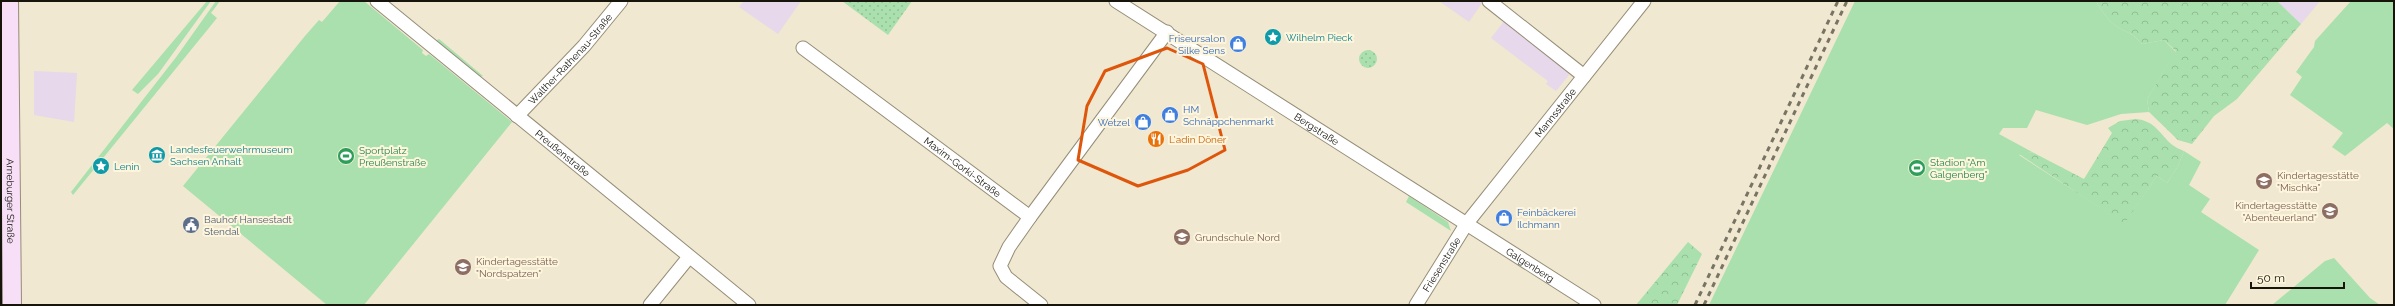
<svg xmlns="http://www.w3.org/2000/svg" width="2395" height="306" font-family="Raleway,sans-serif">
	<style>
		.industrial { fill: #e7d8eb }
		.grass { fill: #a9e0ae }
		.forest { fill: url(#forest-crowns) }
		.park { fill: url(#park-dots) }
		.lines { fill: none; stroke-linecap: round; stroke-linejoin: round }
		.street-casing { stroke: #958d78; stroke-width: 15 }
		.secondary-casing { stroke: #958d78; stroke-width: 20 }
		.street { stroke: #fff; stroke-width: 13 }
		.secondary { stroke: #f6dff7; stroke-width: 18 }
		.rail { stroke: #787363; stroke-width: 3; stroke-dasharray: 5 5; stroke-linecap: butt }
		.marked { fill: none; stroke: #de560c; stroke-width: 3; stroke-linejoin: round }
		.labels { text-anchor: middle; dominant-baseline: central; stroke-width: 4; stroke-linejoin: round; paint-order: stroke }
		.culture-label { font-size: 10px; fill: #0d838f; stroke: #fef5dd; text-anchor: start }
		.shop-label { font-size: 10px; fill: #366cbe; stroke: #fef5dd; text-anchor: end }
		.street-label { font-size: 10px; fill: #17140c; stroke: #fef5dd }
		.food-label { font-size: 10px; fill: #c56008; stroke: #fef5dd; text-anchor: start }
		.leisure-label { font-size: 10px; fill: #27864d; stroke: #fef5dd; text-anchor: start }
		.education-label { font-size: 10px; fill: #785e54; stroke: #fef5dd; text-anchor: start }
		.service-label { font-size: 10px; fill: #4e5e75; stroke: #fef5dd; text-anchor: start }
	</style>
	<defs>
		<pattern id="forest-crowns" width="20" height="18" patternUnits="userSpaceOnUse"><rect width="20" height="18" fill="#a9e0ae"/><path d="M2 6a3 3 0 1 1 6 0M12 15a3 3 0 1 1 6 0" fill="none" stroke="#91bf94"/></pattern>
		<pattern id="park-dots" width="8" height="8" patternUnits="userSpaceOnUse"><rect width="8" height="8" fill="#a9e0ae"/><path d="M2 2h.1M6 6h.1" fill="none" stroke="#91bf94" stroke-width="1.8" stroke-linecap="round"/></pattern>
	</defs>
	<rect width="100%" height="100%" fill="#f0e8d0"/>
	<path class="industrial" d="M744,1H801L778,34L739,7Z
		M1439,1H1478L1482,3L1469,22Z
		M2277,1H2320L2301,24Z
		M1505,20L1565,67L1569,75L1556,91L1546,84L1548,81L1491,38Z
		M34,71L77,73L74,122L34,115Z"/>
	<path class="grass" d="M207,1H211L158,74L138,94L132,90Z
		M216,1H220L211,13L217,18L73,195L71,192L177,56Z
		M340,1H364L423,50L422,53L426,56L429,54L512,122L364,305H327L183,186L305,36L319,20L322,22Z
		M1855,1H2096C2101,10 2109,22 2119,28C2132,35 2131,32 2142,44L2164,40L2176,52L2147,99L2149,112L2121,114L2087,125L2036,110L2027,128H2003L1999,134L2034,153L2027,152L2019,155L2124,223L2157,176L2167,183L2178,166L2184,151L2201,162L2189,185L2210,199L2201,212L2259,250L2225,305H1709Z
		M2351,1H2394V129L2387,123L2345,156L2332,147L2343,133L2290,95L2302,77L2296,72L2314,47L2315,41Z
		M439,39L483,76L480,77L435,41Z
		M1409,196L1448,222L1451,231L1406,202Z
		M2334,258L2370,298L2380,305H2272L2325,261Z"/>
	<path class="forest" d="M2096,1H2277L2301,24L2237,99L2214,116L2192,144L2178,140L2149,112L2147,99L2176,51L2164,40L2142,44C2131,32 2132,35 2119,28C2109,22 2101,10 2096,1Z
		M2136,119C2154,121 2158,131 2170,143C2173,146 2179,149 2184,151L2178,166L2167,183L2157,176L2124,224L2019,154L2021,151L2034,153L2084,179L2112,133L2108,128L2120,121Z
		M1688,242L1702,254L1677,305H1636Z"/>
	<path class="park" d="M842,1H912L888,35Z
		M1359 59a9 9 0 1 1 18 0a9 9 0 1 1-18 0Z"/>
	<g class="lines">
		<g class="street-casing">
			<g id="street">
				<path id="s1" d="M377,1L749,305"/>
				<path id="s2" d="M1116,1L1594,305"/>
				<path d="M1489,1L1584,76"/>
				<path id="s3" d="M803,48L1030,217L1009,247L1000,266L1006,277L1041,305"/>
				<path id="s4" d="M517,116L584,46L621,1"/>
				<path d="M1030,217L1167,32"/>
				<path d="M650,305L689,257"/>
				<path id="s5" d="M1416,305L1467,223L1644,1"/>
			</g>
		</g>
		<g class="secondary-casing">
			<g id="secondary">
				<path id="s6" d="M9,1L12,305"/>
			</g>
		</g>
		<use href="#street" class="street"/>
		<use href="#secondary" class="secondary"/>
		<path class="rail" d="M1695,305L1838,1
			M1704,305L1847,1"/>
	</g>
	<path class="marked" d="M1167,48L1203,64L1225,150L1188,170L1138,186L1078,160L1087,106L1105,71Z"/>
	<defs>
		<g id="sight-disc" transform="scale(0.9)"><circle r="9.5" fill="#0f9aa8" stroke="#fef5dd"/><path d="M0-6L1.8-2.2L6-1.7L2.9 1.2L3.7 5.4L0 3.3L-3.7 5.4L-2.9 1.2L-6-1.7L-1.8-2.2Z" fill="#fff"/></g>
		<g id="shop-disc" transform="scale(0.9)"><circle r="9.5" fill="#3f7fe0" stroke="#fef5dd"/><path d="M-5-2.5h2.3a2.7 3.5 0 0 1 5.4 0H5L5.5 6h-11ZM-1.5-2.5h3a1.5 2.3 0 0 0-3 0Z" fill="#fff"/></g>
		<g id="restaurant-disc" transform="scale(0.9)"><circle r="9.5" fill="#e8710a" stroke="#fef5dd"/><path d="M-5-6h1v4h1v-4h1v4h1v-4h1v5L-1.5 .5V6h-2V.5L-5-1ZM5-6V6H3V1.5H1.5Q1.5-4 5-6Z" fill="#fff"/></g>
		<g id="museum-disc" transform="scale(0.9)"><circle r="9.5" fill="#0f9aa8" stroke="#fef5dd"/><path d="M0-6L6-3V-2H-6V-3ZM-5-1h2V3h-2ZM-1-1h2V3h-2ZM3-1h2V3H3ZM-6 4H6V6H-6Z" fill="#fff"/></g>
		<g id="stadium-disc" transform="scale(0.9)"><circle r="9.5" fill="#2e9e5b" stroke="#fef5dd"/><path d="M0-5a6.5 5 0 1 0 0 10a6.5 5 0 1 0 0-10ZM-3.5-1.8h7v3.6h-7Z" fill="#fff"/></g>
		<g id="school-disc" transform="scale(0.9)"><circle r="9.5" fill="#8d6e63" stroke="#fef5dd"/><path d="M0-5L7-2L0 1L-7-2ZM-4 1L0 2.5L4 1V4Q0 6-4 4Z" fill="#fff"/></g>
		<g id="civic-disc" transform="scale(0.9)"><circle r="9.5" fill="#5c6f8a" stroke="#fef5dd"/><path d="M-.6-6.5H3V-4.5H.6V-3L4-1V1h2V6H-6V1h2V-1L-.6-3ZM-1.2 2.5V6h2.4V2.5Z" fill="#fff"/></g>
	</defs>
	<g fill-rule="evenodd">
		<use href="#sight-disc" x="1273" y="37"/>
		<use href="#shop-disc" x="1238" y="44"/>
		<use href="#shop-disc" x="1170" y="115"/>
		<use href="#shop-disc" x="1143" y="122"/>
		<use href="#restaurant-disc" x="1156" y="139"/>
		<use href="#museum-disc" x="157" y="155"/>
		<use href="#stadium-disc" x="346" y="156"/>
		<use href="#sight-disc" x="101" y="166"/>
		<use href="#stadium-disc" x="1917" y="168"/>
		<use href="#school-disc" x="2264" y="181"/>
		<use href="#school-disc" x="2330" y="211"/>
		<use href="#shop-disc" x="1504" y="218"/>
		<use href="#civic-disc" x="191" y="225"/>
		<use href="#school-disc" x="1182" y="237"/>
		<use href="#school-disc" x="463" y="267"/>
	</g>
	<g class="labels">
		<g class="culture-label">
			<text x="1286" y="37">Wilhelm Pieck</text>
			<text x="170" y="149">Landesfeuerwehrmuseum<tspan x="170" dy="12">Sachsen Anhalt</tspan></text>
			<text x="114" y="166">Lenin</text>
		</g>
		<g class="shop-label">
			<text x="1225" y="38">Friseursalon<tspan x="1225" dy="12">Silke Sens</tspan></text>
			<text x="1183" y="109" text-anchor="start">HM<tspan x="1183" dy="12">Schnäppchenmarkt</tspan></text>
			<text x="1130" y="122">Wetzel</text>
			<text x="1517" y="212" text-anchor="start">Feinbäckerei<tspan x="1517" dy="12">Ilchmann</tspan></text>
		</g>
		<g class="street-label">
			<text stroke="none"><textPath href="#s4" startOffset="78">Walther-Rathenau-Straße</textPath></text>
			<text stroke="none"><textPath href="#s5" startOffset="238">Mannsstraße</textPath></text>
			<text stroke="none"><textPath href="#s2" startOffset="238">Bergstraße</textPath></text>
			<text stroke="none"><textPath href="#s1" startOffset="240">Preußenstraße</textPath></text>
			<text stroke="none"><textPath href="#s3" startOffset="199">Maxim-Gorki-Straße</textPath></text>
			<text stroke="none"><textPath href="#s6" startOffset="200">Arneburger Straße</textPath></text>
			<text stroke="none"><textPath href="#s5" startOffset="48">Friesenstraße</textPath></text>
			<text stroke="none"><textPath href="#s2" startOffset="491">Galgenberg</textPath></text>
		</g>
		<g class="food-label">
			<text x="1169" y="139">L'adin Döner</text>
		</g>
		<g class="leisure-label">
			<text x="359" y="150">Sportplatz<tspan x="359" dy="12">Preußenstraße</tspan></text>
			<text x="1930" y="162">Stadion "Am<tspan x="1930" dy="12">Galgenberg"</tspan></text>
		</g>
		<g class="education-label">
			<text x="2277" y="175">Kindertagesstätte<tspan x="2277" dy="12">"Mischka"</tspan></text>
			<text x="2317" y="205" text-anchor="end">Kindertagesstätte<tspan x="2317" dy="12">"Abenteuerland"</tspan></text>
			<text x="1195" y="237">Grundschule Nord</text>
			<text x="476" y="261">Kindertagesstätte<tspan x="476" dy="12">"Nordspatzen"</tspan></text>
		</g>
		<g class="service-label">
			<text x="204" y="219">Bauhof Hansestadt<tspan x="204" dy="12">Stendal</tspan></text>
		</g>
	</g>
	<rect width="2395" height="306" fill="none" stroke="#17140c" stroke-width="4"/>
	<path d="M2251 282v6h93v-6" fill="none" stroke="#17140c" stroke-width="2"/>
	<text x="2257" y="282" font-size="12" fill="#17140c" stroke="#fef5dd" stroke-width="3" paint-order="stroke">50 m</text>
</svg>
